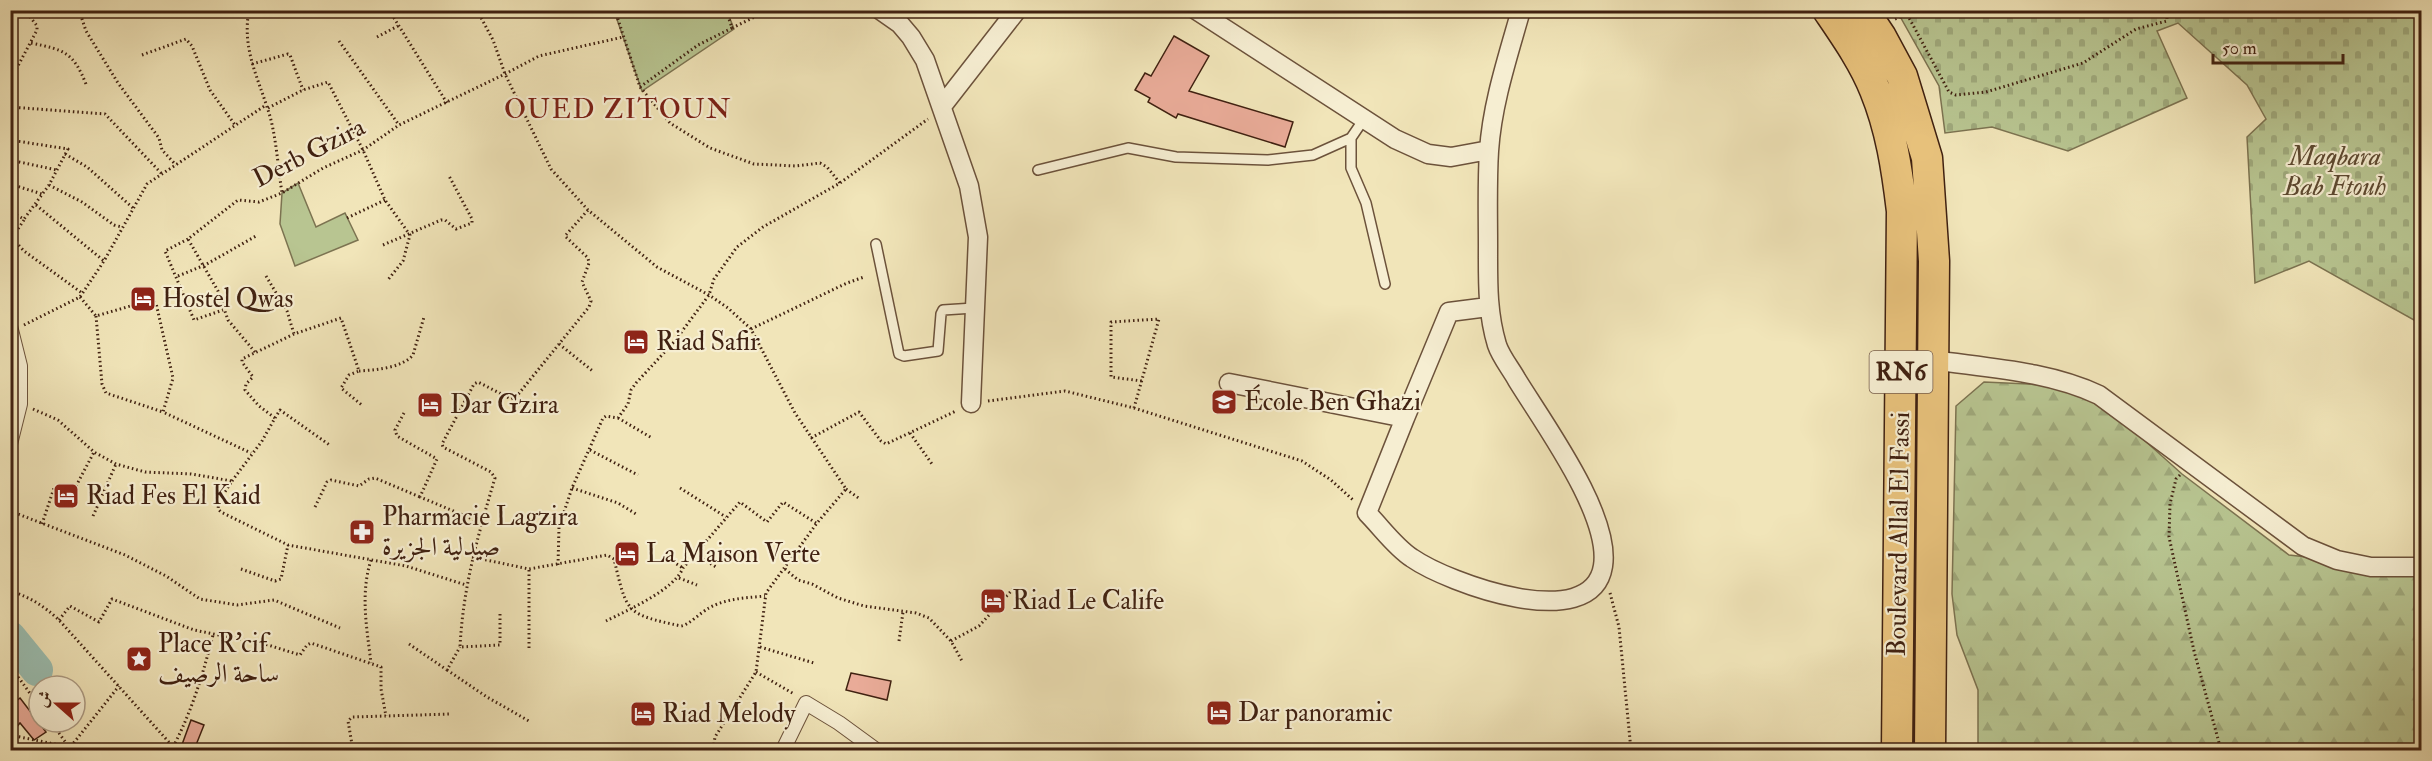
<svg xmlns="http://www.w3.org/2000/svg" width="2432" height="761" font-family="'IM FELL Double Pica',Amiri,serif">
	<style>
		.green { fill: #b8c591; stroke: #7c7351; stroke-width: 1.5 }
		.forest { fill: url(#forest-firs); stroke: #7c7351; stroke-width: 1.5 }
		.cemetery { fill: url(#cemetery-stones); stroke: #7c7351; stroke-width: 1.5 }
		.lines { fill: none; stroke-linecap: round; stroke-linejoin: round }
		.river { stroke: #9bbfb2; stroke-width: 32 }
		.building { fill: #e9ab98; stroke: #402111; stroke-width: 1.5 }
		.service-casing { stroke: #6c523b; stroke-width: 12 }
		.pedestrian-casing { stroke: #6c523b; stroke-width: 16 }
		.minor-casing { stroke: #6c523b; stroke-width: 21 }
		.primary-casing { stroke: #402111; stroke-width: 33 }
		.path { stroke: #402111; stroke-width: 3; stroke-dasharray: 1.5 3; stroke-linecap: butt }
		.service { stroke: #f6eed2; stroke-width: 9 }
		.pedestrian { stroke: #f6eed2; stroke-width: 14 }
		.minor { stroke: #f6eed2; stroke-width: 18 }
		.primary { stroke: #e8c27c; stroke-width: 30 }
		.labels { text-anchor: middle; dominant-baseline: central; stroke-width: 4.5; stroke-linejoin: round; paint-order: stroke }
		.shield { fill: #f6eed2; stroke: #775e4b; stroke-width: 1.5 }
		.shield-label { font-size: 24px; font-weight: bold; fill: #402111 }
		.street-label { font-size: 26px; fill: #402111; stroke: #f6eed2 }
		.park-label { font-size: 26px; font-style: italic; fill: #5e4a31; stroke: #f6eed2 }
		.poi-label { font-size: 26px; fill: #402111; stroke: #f6eed2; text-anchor: start }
		.neighbourhood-label { font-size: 27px; letter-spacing: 1.5px; fill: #7a1f14; stroke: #f6eed2 }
	</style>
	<defs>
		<pattern id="forest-firs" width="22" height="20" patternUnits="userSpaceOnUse" patternTransform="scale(1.5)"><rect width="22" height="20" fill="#b8c591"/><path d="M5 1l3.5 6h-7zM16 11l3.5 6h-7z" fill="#9fa97c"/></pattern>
		<pattern id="cemetery-stones" width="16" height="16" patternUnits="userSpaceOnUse" patternTransform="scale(1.5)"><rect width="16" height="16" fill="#b8c591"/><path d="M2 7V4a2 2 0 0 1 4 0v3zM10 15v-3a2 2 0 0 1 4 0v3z" fill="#9fa97c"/></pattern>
	</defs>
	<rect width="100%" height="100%" fill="#f1e5b9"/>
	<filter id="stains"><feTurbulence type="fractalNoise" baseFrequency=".00333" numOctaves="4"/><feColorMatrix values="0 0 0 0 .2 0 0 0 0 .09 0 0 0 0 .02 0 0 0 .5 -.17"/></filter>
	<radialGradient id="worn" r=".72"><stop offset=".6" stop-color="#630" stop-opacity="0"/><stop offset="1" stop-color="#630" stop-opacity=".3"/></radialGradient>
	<path class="green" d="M614,11H727L734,29L642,91Z
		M298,183L316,227L345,213L358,240L295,266L280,224L282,193Z"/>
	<path class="forest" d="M1984,382L2074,386L2104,404L2182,474L2289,555L2421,570V750H1978V690L1957,635L1952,594L1956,406Z"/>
	<path class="cemetery" d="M1897,11H2421V324L2309,261L2255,283L2247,137L2266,119L2247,85L2178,23L2157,31L2187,98L2068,151L1992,127L1945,133L1939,86Z"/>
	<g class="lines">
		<path class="river" d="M10,637L37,670"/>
	</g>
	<path class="building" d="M1174,36L1209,56L1189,91L1293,122L1285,147L1178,114L1176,118L1148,102L1150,98L1135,90L1145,73L1151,76Z
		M851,673L891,681L887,700L846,690Z
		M20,698L46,732L34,740L20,723L10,735V706Z
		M191,720L204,725L194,750H180Z"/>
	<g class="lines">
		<g class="service-casing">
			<path id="service" d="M1351,138V168L1366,203L1385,284
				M1038,170L1128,148L1176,157L1268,160L1313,155L1351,138L1364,119
				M876,244L899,354L904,356L938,351L941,314L943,310L974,308"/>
		</g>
		<g class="pedestrian-casing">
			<path id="pedestrian" d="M10,326L20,366V404L10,444
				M783,750L806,703L839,723L876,750"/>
		</g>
		<g class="minor-casing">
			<path id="minor" d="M880,10L900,24L911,37L925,60L969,186L978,237L971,403
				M1196,10L1395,139L1428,154L1451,157L1489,150
				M943,105L1017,10
				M1933,360C1988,368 2048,371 2099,395L2303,546L2337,560L2371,567H2422
				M1229,383L1405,418L1449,312L1488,307
				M1405,418L1367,513C1381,527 1395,547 1412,558C1448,583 1592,636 1603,566C1611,515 1544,424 1517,380C1511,369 1501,357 1497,345C1487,312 1488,280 1488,246C1488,215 1487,183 1489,151C1492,104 1508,56 1521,10"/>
		</g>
		<g class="primary-casing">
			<path id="primary" d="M1828,10C1845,35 1864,62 1875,90C1891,129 1897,169 1902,211L1897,750
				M1863,10L1881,37L1902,76L1927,158L1934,261L1930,750"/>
		</g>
		<path class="path" d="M79,10L86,31L118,83L159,138L162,150L176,165
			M249,10C242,48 257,75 268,110C276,133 278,168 282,193
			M389,10L447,103
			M477,10L493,40L505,74L551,169L588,210L657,267L709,295L728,308L751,329L795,413L846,489L817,523L766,593L756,672L715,737L713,750
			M615,10L640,87L670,123L710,148L754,164L796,166L820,163L827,167L840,183
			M1895,19L1907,14L1949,92L1956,95L1986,92L2083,63L2136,29L2167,21V10
			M732,28L769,10
			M377,37L398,26
			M339,41L399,125
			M31,43C65,50 73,52 86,84
			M142,55L186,39L192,46L210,90L235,125
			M252,64L288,54L290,55L303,90
			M10,81L37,30V26L25,10
			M640,87L698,45L732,28L726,10
			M10,107L105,114L162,174
			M268,108L303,90L328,82L363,150L385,200L410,235L403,261L387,281
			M10,140L68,149L49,185L24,219L10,212
			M65,154L87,167L133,208
			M10,160L57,170
			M10,184L42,194
			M49,185L82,202L114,225L122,227
			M36,205L104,261
			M347,218L385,200
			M24,220L12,238L24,251L82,293
			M188,239L165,251L194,320L223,310
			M383,245L441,220H445L456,229L472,223V219L449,176
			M178,276L205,265L256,236
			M266,276L287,311L294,334
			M80,297L96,316L151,300L156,303L173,378L163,412L251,453
			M96,316L102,384L106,393L163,412
			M24,325L80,297L104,261L147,184L266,105
			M751,329L847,283L864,277
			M559,344L594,372
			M255,352L228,320L218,291L188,239L238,200L259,202L282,193L323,168L363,150L399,125L505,74L539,56L623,37
			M359,371C375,370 402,368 413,355L424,317
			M988,401L1065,391L1134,408L1302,461L1331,480L1353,500
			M1134,408L1159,319L1111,322V377L1142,381
			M33,409L58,420L94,452L116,464L145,472L191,474L232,481L219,501L218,509L221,512L288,545L406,566L466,585
			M404,413L395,430L397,436L437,459L420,497L482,523
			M275,418L280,410L331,446
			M618,418L652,438
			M910,433L932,464
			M811,438L859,412L881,441L886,444L956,411
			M590,450L638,475
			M2180,475L2176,479L2170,504L2169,537L2194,651L2221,750
			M232,481L262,441L275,418L259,406L245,390L246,384L253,377L242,362V359L294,334L341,318L359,371L349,375L341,388L363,406
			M572,488L618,503L636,514
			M680,488L726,517
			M846,489L860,499
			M315,507L327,482L331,480L359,486L369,479L375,478L420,497
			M10,511L125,555L166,576L200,599L237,605L274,600L340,628
			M93,516L116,464
			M42,524L54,488L60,486L74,490L94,452
			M695,554L716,567
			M472,557L529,569L607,555L614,559C627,614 626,614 681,626C689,625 701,612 709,608C727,598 746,598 765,596
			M665,557L683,568
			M371,560C360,594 367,629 371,663
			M558,565L559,527L572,488L603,418L606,416L618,418L628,404L631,390L636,383L674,342L709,295L714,279L737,247L763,227L840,183L928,119
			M241,569L275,581L281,579L288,545
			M785,569L798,580L812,584L838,598L864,606L916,613L929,618L951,641L962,661
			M679,578L697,585
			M10,591C30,597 44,606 59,620L176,750
			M1610,593L1619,627L1631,750
			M500,614V645L460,647C463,587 478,535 495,478L491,472L443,447L442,444L474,384L478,382L482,384L511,399L516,397L589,307L591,301L582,282L589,263L588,258L565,236L588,210
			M59,620L70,606L99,622L112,599L194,630L268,645L300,655L307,645L311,643L381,667V689L386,716
			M606,621C628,610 674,590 683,568L740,502L767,522L783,502L816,523
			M899,641L903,612
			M951,641L979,626L1013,589
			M409,644L447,670L460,647
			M760,647L814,663
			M529,648V569
			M447,670L487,697L529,721
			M756,672L794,694
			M10,673L19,678L39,706
			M51,722L69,747L77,750
			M10,735L69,747
			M173,747C192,711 203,674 213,635
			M68,750L119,686
			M353,750L348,721L352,717L451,714"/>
		<use href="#service" class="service"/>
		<use href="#pedestrian" class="pedestrian"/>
		<use href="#minor" class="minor"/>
		<use href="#primary" class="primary"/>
	</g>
	<defs>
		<g id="hotel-square" transform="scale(1.35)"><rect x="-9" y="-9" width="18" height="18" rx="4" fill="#8f2418" stroke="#f6eed2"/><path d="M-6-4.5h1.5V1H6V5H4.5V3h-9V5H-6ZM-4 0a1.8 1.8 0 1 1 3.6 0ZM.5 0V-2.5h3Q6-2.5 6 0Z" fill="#fff"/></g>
		<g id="school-square" transform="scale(1.35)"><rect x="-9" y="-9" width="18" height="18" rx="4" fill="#8f2418" stroke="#f6eed2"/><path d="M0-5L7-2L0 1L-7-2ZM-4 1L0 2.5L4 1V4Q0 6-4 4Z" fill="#fff"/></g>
		<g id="pharmacy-square" transform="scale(1.35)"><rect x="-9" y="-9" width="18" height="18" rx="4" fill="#8f2418" stroke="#f6eed2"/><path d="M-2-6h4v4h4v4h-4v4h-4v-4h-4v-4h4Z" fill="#fff"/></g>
		<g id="sight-square" transform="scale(1.35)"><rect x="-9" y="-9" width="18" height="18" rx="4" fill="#8f2418" stroke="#f6eed2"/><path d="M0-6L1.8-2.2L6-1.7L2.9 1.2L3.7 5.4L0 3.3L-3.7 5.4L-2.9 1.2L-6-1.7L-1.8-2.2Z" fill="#fff"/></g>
	</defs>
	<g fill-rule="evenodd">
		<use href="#hotel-square" x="143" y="299"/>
		<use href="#hotel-square" x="636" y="342"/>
		<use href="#school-square" x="1224" y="402"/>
		<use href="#hotel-square" x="430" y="405"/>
		<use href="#hotel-square" x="66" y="496"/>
		<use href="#pharmacy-square" x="362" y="532"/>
		<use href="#hotel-square" x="627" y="554"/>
		<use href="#hotel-square" x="993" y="601"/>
		<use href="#sight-square" x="139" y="659"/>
		<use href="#hotel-square" x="1219" y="713"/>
		<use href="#hotel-square" x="643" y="714"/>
	</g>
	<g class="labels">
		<rect class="shield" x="1869.5" y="351" width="63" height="42" rx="4.5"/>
		<g class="shield-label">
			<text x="1901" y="372">RN6</text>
		</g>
		<g class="street-label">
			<text transform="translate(309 153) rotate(-27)">Derb Gzira</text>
			<text transform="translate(1899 534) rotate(-89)">Boulevard Allal El Fassi</text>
		</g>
		<g class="park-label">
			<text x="2335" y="157">Maqbara<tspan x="2335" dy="30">Bab Ftouh</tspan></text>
		</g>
		<g class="poi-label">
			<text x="162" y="299">Hostel Qwas</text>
			<text x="656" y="342">Riad Safir</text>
			<text x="1244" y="402">École Ben Ghazi</text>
			<text x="450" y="405">Dar Gzira</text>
			<text x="86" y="496">Riad Fes El Kaid</text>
			<text x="382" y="517">Pharmacie Lagzira<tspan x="382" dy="30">صيدلية الجزيرة</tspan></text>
			<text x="646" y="554">La Maison Verte</text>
			<text x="1012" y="601">Riad Le Calife</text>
			<text x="158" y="644">Place R'cif<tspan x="158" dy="30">ساحة الرصيف</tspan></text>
			<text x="1238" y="713">Dar panoramic</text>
			<text x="662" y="714">Riad Melody</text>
		</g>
		<g class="neighbourhood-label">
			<text x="618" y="109">OUED ZITOUN</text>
		</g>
	</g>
	<rect width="2432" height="761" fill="none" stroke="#f1e5b9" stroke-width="36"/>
	<rect x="12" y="12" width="2408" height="737" fill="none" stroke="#402111" stroke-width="3"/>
	<rect x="18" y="18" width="2396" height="725" fill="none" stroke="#402111" stroke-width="1.5"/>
	<g transform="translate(57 704) rotate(291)"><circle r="28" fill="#f6eed2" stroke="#ad9c85" stroke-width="1.5"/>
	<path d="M0-4.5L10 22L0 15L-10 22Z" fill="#8f2418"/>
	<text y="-9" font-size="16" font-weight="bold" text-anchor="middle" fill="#402111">ش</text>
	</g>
	<path d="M2213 54v9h130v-9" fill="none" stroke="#402111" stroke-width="3"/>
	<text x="2222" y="54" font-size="18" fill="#402111" stroke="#f6eed2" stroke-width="4.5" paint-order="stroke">50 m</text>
	<rect width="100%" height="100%" filter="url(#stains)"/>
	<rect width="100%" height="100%" fill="url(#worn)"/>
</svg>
